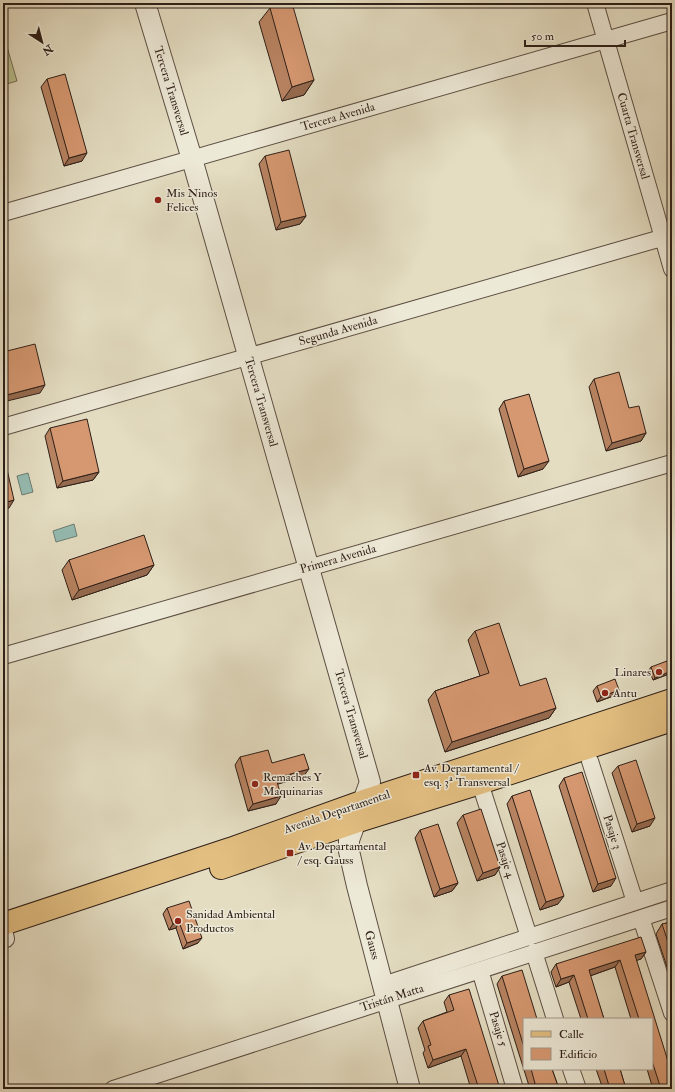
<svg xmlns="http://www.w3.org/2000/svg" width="675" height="1092" font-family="'IM FELL Double Pica',serif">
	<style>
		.green { fill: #babf8f; stroke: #746f54 }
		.water { fill: #95bcb2; stroke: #6c7d74 }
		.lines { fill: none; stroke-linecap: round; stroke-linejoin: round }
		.minor-casing { stroke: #5c4e42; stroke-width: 18 }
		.tertiary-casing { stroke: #5c4e42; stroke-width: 22 }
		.primary-casing { stroke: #2e1f18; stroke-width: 24 }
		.minor { stroke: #ede9d7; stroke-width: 16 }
		.tertiary { stroke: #ede9d7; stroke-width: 20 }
		.primary { stroke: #e2be81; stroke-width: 22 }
		.wall { fill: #b88361; stroke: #2e1f18 }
		.shaded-wall { fill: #966a4f; stroke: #2e1f18 }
		.building { fill: #d69871; stroke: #2e1f18 }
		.poi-dot { fill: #8f2418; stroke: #ede9d7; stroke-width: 1.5 }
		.labels { text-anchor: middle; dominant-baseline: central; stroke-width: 3; stroke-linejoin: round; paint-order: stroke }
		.street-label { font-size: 12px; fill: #2e1f18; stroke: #ede9d7 }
		.poi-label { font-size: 12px; fill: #2e1f18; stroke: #ede9d7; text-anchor: start }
	</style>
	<rect width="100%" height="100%" fill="#e4ddc2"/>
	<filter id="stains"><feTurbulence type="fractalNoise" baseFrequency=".005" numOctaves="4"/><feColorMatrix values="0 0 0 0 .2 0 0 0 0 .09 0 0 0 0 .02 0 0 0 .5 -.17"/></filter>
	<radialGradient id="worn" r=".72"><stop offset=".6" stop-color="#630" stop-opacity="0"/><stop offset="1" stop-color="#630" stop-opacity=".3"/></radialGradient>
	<path class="green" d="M3,33L17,81L3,85Z"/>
	<path class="water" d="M28,473L33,492L22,495L17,476Z
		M74,524L77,536L56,542L53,531Z"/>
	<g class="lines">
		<g class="minor-casing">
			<path id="minor" d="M595,3L672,269
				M3,213L672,21
				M3,427L672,235
				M3,656L672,463
				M590,761L635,902
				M480,783L529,937
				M641,918L672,1013
				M3,925L6,939
				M534,952L555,1019
				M480,970L515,1089
				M383,985L672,890
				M571,1069L578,1089
				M113,1089L672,908"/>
		</g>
		<g class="tertiary-casing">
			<path id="tertiary" d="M145,3L192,159L370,782L349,840V851L357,886L410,1089"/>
		</g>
		<g class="primary-casing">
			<path id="primary" d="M221,868L355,822L480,783L672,720
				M3,924L230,849L364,801L672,700"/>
		</g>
		<use href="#minor" class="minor"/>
		<use href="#tertiary" class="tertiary"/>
		<use href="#primary" class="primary"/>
	</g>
	<path class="wall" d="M270,8L314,80L304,95L282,101L259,22Z
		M47,79L82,161L64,166L41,87Z
		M265,156L306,216L300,224L276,230L259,164Z
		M594,379L629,408L646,433L641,441L606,451L589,387Z
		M504,401L543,469L518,477L499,409Z
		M50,428L99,472L93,480L57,488L45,436Z
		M69,560L154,565L147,575L72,600L62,570Z
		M475,631L520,686L556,708L549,718L445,752L428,700L435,691L480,676L468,640Z
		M651,667L669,674L653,680L649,670Z
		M597,686L616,695L597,702L593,691Z
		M672,747V767L668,754Z
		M240,757L272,763L303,777L277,784L276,804L248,811L235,765Z
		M618,766L650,826L632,832L612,773Z
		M564,778L611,886L593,892L559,786Z
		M512,796L558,904L540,910L507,804Z
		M463,815L500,867L495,875L477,881L457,823Z
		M420,830L458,883L452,891L434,897L415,838Z
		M167,908L198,943L183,949L176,928L169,930L163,914Z
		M672,922V982L656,934L662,924Z
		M646,952L641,959L636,960L672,1089H653L647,1069H652V1019H631L615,967L590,976L604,1019H581L569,982L556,987L551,972L556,964Z
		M502,976L524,1019V1069H552L559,1089H530L497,984Z
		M449,995L500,1089H471L461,1056L428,1068L423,1053L425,1050L418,1028L423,1021L447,1012L444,1002Z
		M596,1069H620L626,1089H603Z"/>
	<path class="shaded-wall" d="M314,80L304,95L282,101L292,87Z
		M87,153L82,161L64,166L69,158Z
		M306,216L300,224L276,230L281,222Z
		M45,385L40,393L3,402V396Z
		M646,433L641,441L606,451L612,443Z
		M549,461L543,469L518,477L524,469Z
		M99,472L93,480L57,488L63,481Z
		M14,500L9,508L3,510V503Z
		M154,565L147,575L72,600L79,590Z
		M671,671L669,674L653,680L655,678Z
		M619,690L616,695L597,702L601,697Z
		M556,708L549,718L445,752L452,742Z
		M309,769L303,777L271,786L276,778Z
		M281,796L276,804L248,811L253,804Z
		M655,818L650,826L632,832L637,824Z
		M500,867L495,875L477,881L483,873Z
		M616,878L611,886L593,892L598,884Z
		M458,883L452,891L434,897L440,889Z
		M564,896L558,904L540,910L546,902Z
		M179,922L176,928L169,930L173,924Z
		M202,938L198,943L183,949L187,943Z
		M646,952L641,959L630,963L635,955Z
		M620,960L615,967L584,978L589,970Z
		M574,975L569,982L556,987L561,979Z
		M466,1049L461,1056L428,1068L433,1060Z
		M545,1085L541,1089H535L536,1087Z"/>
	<path class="building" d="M286,3H292L314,80L292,87L270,8Z
		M65,74L87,153L69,158L47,79Z
		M289,150L306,216L281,222L265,156Z
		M35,344L45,385L3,396V352Z
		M619,372L629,408L639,406L646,433L612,443L594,379Z
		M529,394L549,461L524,469L504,401Z
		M87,419L99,472L63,481L50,428Z
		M3,452L14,500L3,503Z
		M144,535L154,565L79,590L69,560Z
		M499,623L520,686L546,678L556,708L452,742L435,691L489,673L475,631Z
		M667,661L671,671L655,678L651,667Z
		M615,679L619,690L601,697L597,686Z
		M268,750L272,763L304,754L309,769L276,778L281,796L253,804L240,757Z
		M636,760L655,818L637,824L618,766Z
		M582,772L616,878L598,884L564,778Z
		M530,790L564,896L546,902L512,796Z
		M481,809L500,867L483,873L463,815Z
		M438,824L458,883L440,889L420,830Z
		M189,901L202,938L187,943L179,922L173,924L167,908Z
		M672,922V954L662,924Z
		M641,937L646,952L635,955L672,1074V1089H661L652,1061V1019H639L620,960L589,970L604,1019H588L574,975L561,979L556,964Z
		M522,970L537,1019H524V1047L502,976Z
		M469,989L500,1089H479L466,1049L433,1060L428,1046L431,1045L423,1021L454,1010L449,995Z
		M531,1069H552L559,1089H546L545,1085L536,1087Z
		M604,1069H620L626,1089H610Z"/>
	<g class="poi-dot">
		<circle cx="158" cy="200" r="4"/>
		<circle cx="659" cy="672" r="4"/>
		<circle cx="605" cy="693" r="4"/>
		<rect x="412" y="771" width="8" height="8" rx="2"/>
		<circle cx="255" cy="784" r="4"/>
		<rect x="286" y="849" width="8" height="8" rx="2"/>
		<circle cx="178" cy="921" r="4"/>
	</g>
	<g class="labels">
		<g class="street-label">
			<text transform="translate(171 91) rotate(73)">Tercera Transversal</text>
			<text transform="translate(338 117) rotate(-16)">Tercera Avenida</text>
			<text transform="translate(633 136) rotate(74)">Cuarta Transversal</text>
			<text transform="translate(338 331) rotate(-16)">Segunda Avenida</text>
			<text transform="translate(261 402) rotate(74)">Tercera Transversal</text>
			<text transform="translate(338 559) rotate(-16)">Primera Avenida</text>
			<text transform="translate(351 714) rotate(74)">Tercera Transversal</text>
			<text transform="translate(337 812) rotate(-19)">Avenida Departamental</text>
			<text transform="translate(612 832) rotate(72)">Pasaje 3</text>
			<text transform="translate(505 860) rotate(72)">Pasaje 4</text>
			<text transform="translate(372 945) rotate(75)">Gauss</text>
			<text transform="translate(392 998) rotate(-18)">Tristán Matta</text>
			<text transform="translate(498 1029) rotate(73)">Pasaje 5</text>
		</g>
		<g class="poi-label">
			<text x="166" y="193">Mis Ninos<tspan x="166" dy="14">Felices</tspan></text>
			<text x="651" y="672" text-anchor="end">Linares</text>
			<text x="613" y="693">Antu</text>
			<text x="424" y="768">Av. Departamental /<tspan x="424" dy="14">esq. 3ª Transversal</tspan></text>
			<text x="263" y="777">Remaches Y<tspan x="263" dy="14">Maquinarias</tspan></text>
			<text x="298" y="846">Av. Departamental<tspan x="298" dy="14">/ esq. Gauss</tspan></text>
			<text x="186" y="914">Sanidad Ambiental<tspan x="186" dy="14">Productos</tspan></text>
		</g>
	</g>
	<rect width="675" height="1092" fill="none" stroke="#e4ddc2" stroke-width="16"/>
	<rect x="4" y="4" width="667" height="1084" fill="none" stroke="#2e1f18" stroke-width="2"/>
	<rect x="8" y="8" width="659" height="1076" fill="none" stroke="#2e1f18"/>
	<rect x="523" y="1018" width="130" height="52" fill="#ede9d7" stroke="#a1988b"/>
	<rect x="531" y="1031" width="20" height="6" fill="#e2be81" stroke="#a1988b"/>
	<text x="559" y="1038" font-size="12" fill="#2e1f18">Calle</text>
	<rect x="531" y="1048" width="20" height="12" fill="#d69871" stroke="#a1988b"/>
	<text x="559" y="1058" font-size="12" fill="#2e1f18">Edificio</text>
	<g transform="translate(42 42) rotate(144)" stroke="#ede9d7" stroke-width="3" paint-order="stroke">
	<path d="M0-3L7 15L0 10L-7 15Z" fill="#2e1f18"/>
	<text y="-6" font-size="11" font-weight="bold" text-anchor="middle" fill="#2e1f18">N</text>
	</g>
	<path d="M525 40v6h100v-6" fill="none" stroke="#2e1f18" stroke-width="2"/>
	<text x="531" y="40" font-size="12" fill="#2e1f18" stroke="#ede9d7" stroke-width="3" paint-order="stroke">50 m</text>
	<rect width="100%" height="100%" filter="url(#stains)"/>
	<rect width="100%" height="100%" fill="url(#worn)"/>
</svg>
